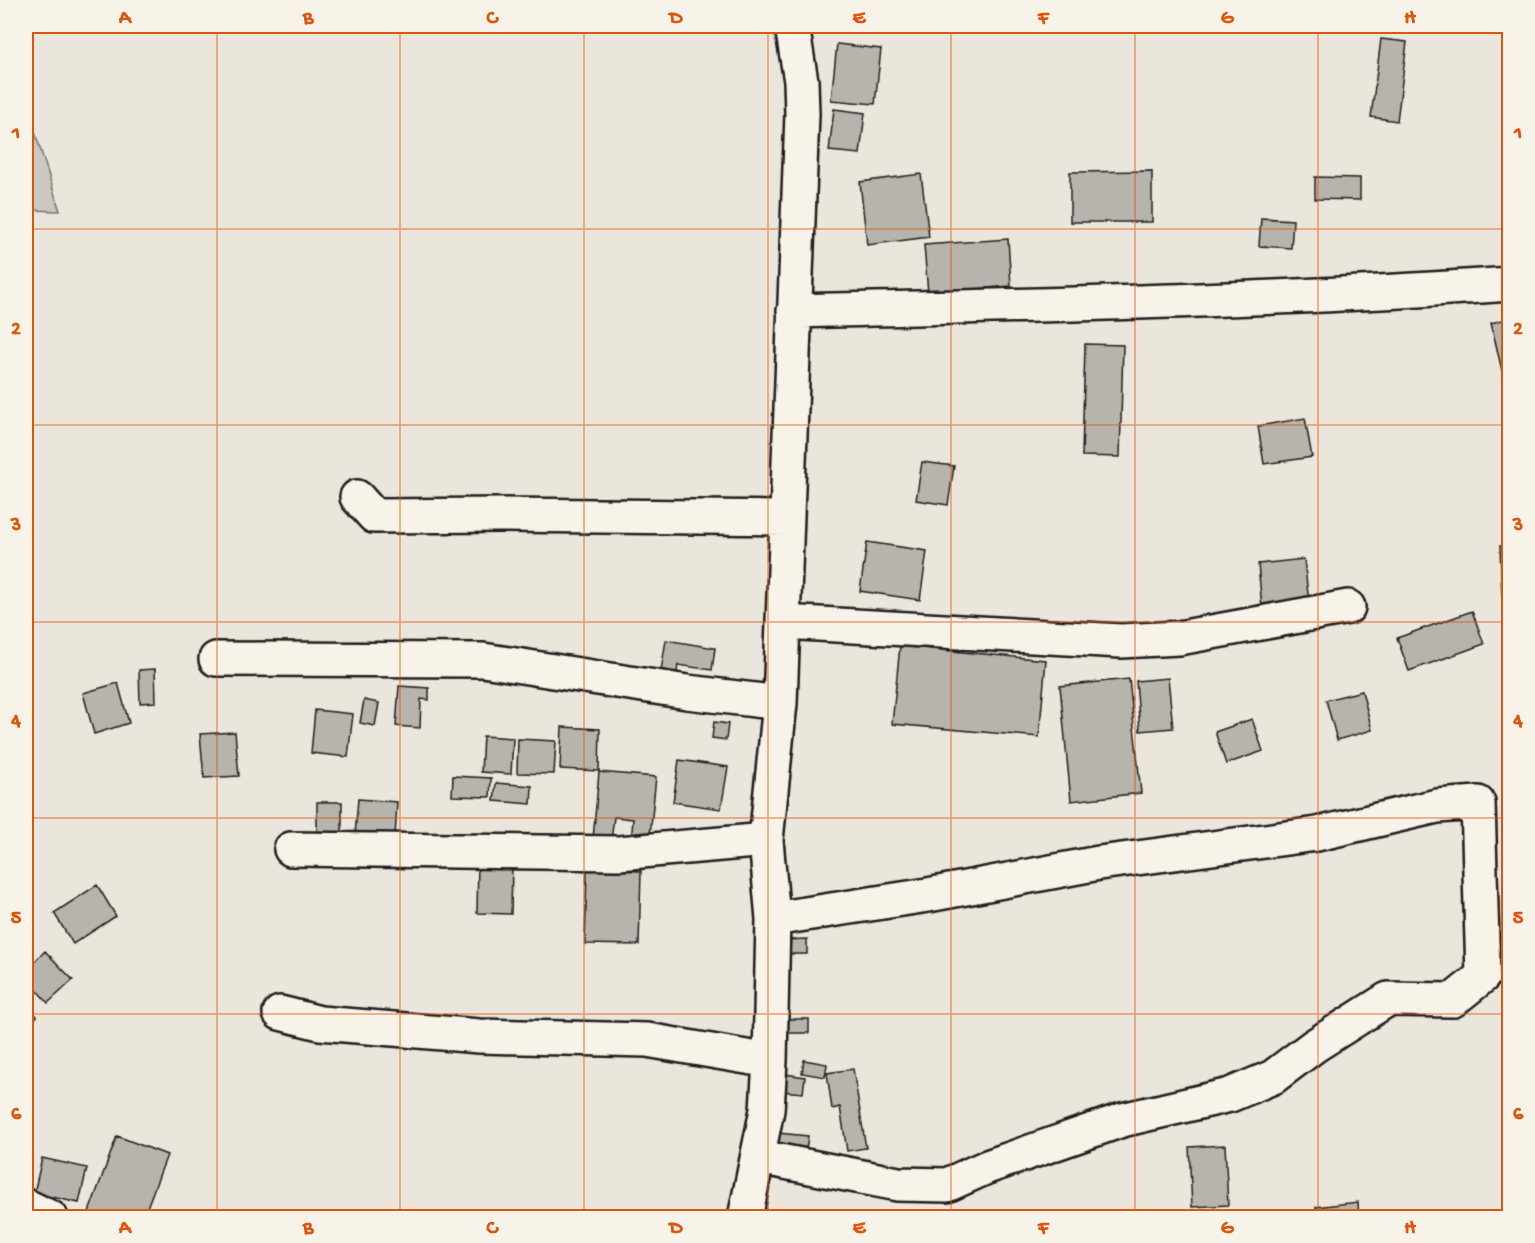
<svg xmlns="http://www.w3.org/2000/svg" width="1535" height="1243" font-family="'Gochi Hand',sans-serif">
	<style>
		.green { fill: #ccc8c0; stroke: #74726e; stroke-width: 1.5 }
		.building { fill: #b6b4ac; stroke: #1c1c1c; stroke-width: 1.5 }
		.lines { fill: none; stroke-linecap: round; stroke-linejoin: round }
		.minor-casing { stroke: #1c1c1c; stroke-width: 38 }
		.minor { stroke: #f7f3e8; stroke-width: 33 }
		.grid { fill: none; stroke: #de560d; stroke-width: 1.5; stroke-opacity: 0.55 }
		.neatline { fill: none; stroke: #de560d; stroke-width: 2 }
		.grid-label { font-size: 20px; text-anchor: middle; font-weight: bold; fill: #de560d }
	</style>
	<rect width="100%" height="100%" fill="#eae6dc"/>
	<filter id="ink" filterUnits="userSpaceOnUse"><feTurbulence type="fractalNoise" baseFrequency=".0167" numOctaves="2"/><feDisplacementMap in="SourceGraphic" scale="12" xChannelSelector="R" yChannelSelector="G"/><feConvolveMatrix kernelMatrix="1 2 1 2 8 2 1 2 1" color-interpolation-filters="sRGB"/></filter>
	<g filter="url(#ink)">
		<path class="green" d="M26,104L60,211L26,210Z"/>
		<path class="building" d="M1381,39L1407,42L1397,121L1371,117Z
			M837,44L881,49L875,104L831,100Z
			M834,109L865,113L860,154L829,151Z
			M1152,171V222H1070V172Z
			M921,174L929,237L867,245L860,182Z
			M1315,177L1360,178V200L1315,199Z
			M1261,218L1293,220L1291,248L1259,246Z
			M1008,239L1011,286L928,293L924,245Z
			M1510,318V373L1503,375L1491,323Z
			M1085,344L1123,345L1120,457L1082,456Z
			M1305,418L1312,457L1264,464L1258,426Z
			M922,462L954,466L948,505L916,500Z
			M867,542L927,551L920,600L860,591Z
			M1500,546H1510V596H1502Z
			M1304,559L1309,603L1262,608L1258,564Z
			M1472,611L1484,644L1409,671L1397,638Z
			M666,640L715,648L712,670L678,665L675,685L659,683Z
			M900,646L1046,660L1039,737L892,724Z
			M155,669L156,702L140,703L139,670Z
			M1168,678L1173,728L1140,731L1136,681Z
			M1129,679L1141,793L1071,801L1060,686Z
			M118,683L129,723L94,734L83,693Z
			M399,686L429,688V700L421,699L420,728L396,726Z
			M1362,691L1372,730L1337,740L1326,700Z
			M364,700L379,703L375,726L360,723Z
			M315,710L353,714L348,757L311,753Z
			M1252,719L1263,751L1226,764L1215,732Z
			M714,722L728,724L726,740L712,738Z
			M562,727L600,729L599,771L560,769Z
			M235,732L239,776L204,778L200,734Z
			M483,736L513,738L511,774L481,772Z
			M518,739L556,741L554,774L517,773Z
			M679,760L728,767L721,809L673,802Z
			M599,772L656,777L649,845L631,843L633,819L614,817L611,841L593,839Z
			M453,776L491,778L490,797L452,796Z
			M496,783L532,786L531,804L494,801Z
			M358,799L397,802L395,838L355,835Z
			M317,802H342V836H317Z
			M478,862L512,863L511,914L477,913Z
			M587,869L641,871L639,945L585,944Z
			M97,885L116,916L73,944L54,913Z
			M807,939V954H786L785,940Z
			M45,951L73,980L48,1003L26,978V970Z
			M26,1006L37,1016L26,1030Z
			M786,1019H809V1033H785Z
			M26,1035L33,1040L26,1051Z
			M804,1060L827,1064L825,1077L802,1073Z
			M853,1069L866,1148L847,1151L840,1107L832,1109L827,1073Z
			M785,1074L805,1077L803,1093L783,1091Z
			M778,1133L808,1136L805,1156L775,1153Z
			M117,1136L167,1155L143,1218H104L89,1212Z
			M1225,1145L1228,1205L1192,1207L1189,1147Z
			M42,1158L87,1168L79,1203L34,1193Z
			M1358,1202L1359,1218H1317L1316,1207Z
			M883,1212L911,1218H882Z"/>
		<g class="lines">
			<g class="minor-casing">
				<path id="minor" d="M794,311C1033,305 1271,301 1510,284
					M357,497L374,516L502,515L787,518
					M783,622L1121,641L1179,638L1348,607
					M216,659L483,660L687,692L780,703
					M291,849L619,853L766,840
					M280,1013L320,1023L479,1036L647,1040L770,1061
					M759,1157L898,1184L947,1185L987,1167L1122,1120L1230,1095L1273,1077L1314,1046L1388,999L1453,1000L1483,976L1478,803L1437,806L1317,834L1099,863L928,895L773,919
					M26,1206L51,1218
					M745,1218L767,1110L770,1061L773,919L766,840L780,703L802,114L801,81L792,26"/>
			</g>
			<use href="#minor" class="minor"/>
		</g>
	</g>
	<path class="grid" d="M217,26V1218M400,26V1218M584,26V1218M768,26V1218M951,26V1218M1135,26V1218M1318,26V1218M26,229H1510M26,425H1510M26,622H1510M26,818H1510M26,1014H1510"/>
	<rect width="1535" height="1243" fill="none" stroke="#f7f3e8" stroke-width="66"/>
	<rect x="33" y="33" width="1469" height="1177" class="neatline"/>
	<g class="grid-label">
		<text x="125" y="23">A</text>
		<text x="308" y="23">B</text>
		<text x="492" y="23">C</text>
		<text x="676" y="23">D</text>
		<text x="859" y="23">E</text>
		<text x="1043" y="23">F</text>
		<text x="1227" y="23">G</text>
		<text x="1410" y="23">H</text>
		<text x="16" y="138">1</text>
		<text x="1518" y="138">1</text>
		<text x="16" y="334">2</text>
		<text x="1518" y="334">2</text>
		<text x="16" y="530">3</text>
		<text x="1518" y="530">3</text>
		<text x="16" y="726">4</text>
		<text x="1518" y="726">4</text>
		<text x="16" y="923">5</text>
		<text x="1518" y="923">5</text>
		<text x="16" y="1119">6</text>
		<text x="1518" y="1119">6</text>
		<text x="125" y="1233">A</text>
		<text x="308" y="1233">B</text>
		<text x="492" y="1233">C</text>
		<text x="676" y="1233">D</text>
		<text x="859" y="1233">E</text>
		<text x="1043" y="1233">F</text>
		<text x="1227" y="1233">G</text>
		<text x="1410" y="1233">H</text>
	</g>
</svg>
